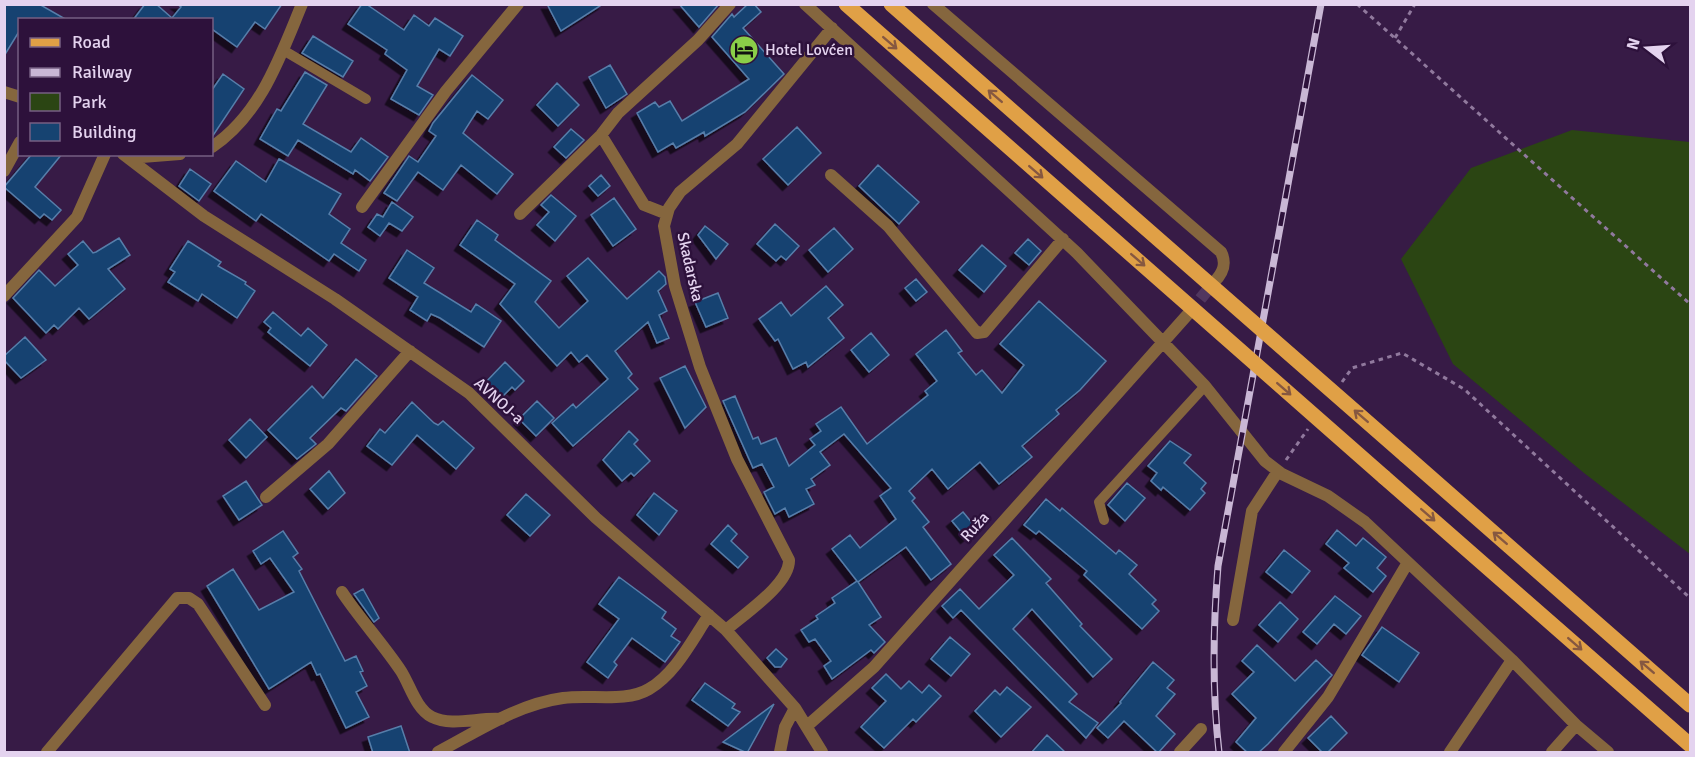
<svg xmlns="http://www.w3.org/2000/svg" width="1695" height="757" font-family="Signika,sans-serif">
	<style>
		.green { fill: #2b4513 }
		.building { fill: #164371; stroke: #577eaa; stroke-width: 1.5; filter: url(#shadow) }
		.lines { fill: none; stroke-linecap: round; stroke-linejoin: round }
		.minor-tunnel { stroke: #51375f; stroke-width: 12; stroke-dasharray: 12 6; stroke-linecap: butt }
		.path { stroke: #90799d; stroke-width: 3; stroke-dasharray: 4.5 4.5; stroke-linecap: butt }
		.service { stroke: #85663e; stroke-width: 10 }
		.minor { stroke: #85663e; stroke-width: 12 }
		.primary { stroke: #e0a046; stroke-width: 15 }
		.rail-casing { stroke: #c9b7d5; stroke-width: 7 }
		.rail { stroke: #2d113b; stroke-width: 4.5; stroke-dasharray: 14; stroke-linecap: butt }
		.primary-bridge { stroke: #e0a046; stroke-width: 15 }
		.oneway { stroke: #865840 }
		.labels { text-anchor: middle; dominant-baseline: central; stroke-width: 5; stroke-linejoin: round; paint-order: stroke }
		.poi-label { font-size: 16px; fill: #e4d3ef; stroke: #2d113b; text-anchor: start }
		.street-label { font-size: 16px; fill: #e4d3ef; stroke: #2d113b }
	</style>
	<defs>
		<filter id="shadow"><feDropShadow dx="-5.5" dy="5.5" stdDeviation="0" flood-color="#0009"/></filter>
	</defs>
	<rect width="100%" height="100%" fill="#371b46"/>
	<path class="green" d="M1572,130L1690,142V554L1584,473L1453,364L1401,259L1471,168Z"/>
	<path class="building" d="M4,4H39L67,20H20V30L4,56Z
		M145,4H156L172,18L181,7L177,4H282L265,29L255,22L237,47L212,29V20H133Z
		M362,4H366L404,30L414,15L429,26L435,18L463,36L450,56L439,49L417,86L433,95L419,115L391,99L407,70L385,54L387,50L348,24Z
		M547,4H603L561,31Z
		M679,4H719L699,27Z
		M748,4H754L761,12L743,28L784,74L745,112L705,136L704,132L676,148L673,143L658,152L637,113L655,102L659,107L670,101L682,121L749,79L712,37L732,14L734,17Z
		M313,36L353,61L343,77L302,53Z
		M610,65L627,94L606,108L589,77Z
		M305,72L327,85L303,124L351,152L361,138L388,157L370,181L355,170L353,174L298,140L288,156L260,139L277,109L281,111Z
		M223,74L244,89L212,137V90Z
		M472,75L503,100L488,119L477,111L463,133L513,174L497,194L461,165L443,190L418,172L397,201L384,193L409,156L418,162L436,136L429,131L433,123Z
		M557,83L579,105L558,126L537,105Z
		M797,127L821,153L788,185L763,159Z
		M571,129L584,140L566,158L554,147Z
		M32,154H62L35,187L61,210L52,220L44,214L40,218L4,187Z
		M279,159L341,194L329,214L350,229L341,243L366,260L359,271L334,254L329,261L261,214L256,221L214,191L236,161L266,182Z
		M878,165L919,202L899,224L859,186Z
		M190,169L211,184L199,201L179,186Z
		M601,175L610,186L598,196L589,186Z
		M551,195L576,216L555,241L537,225L549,212L541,205Z
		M614,198L636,229L613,246L591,215Z
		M392,202L413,217L402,231L389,223L380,236L368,227L377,214L383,217Z
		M477,220L498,235L495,240L551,281L535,302L559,328L588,301L567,276L588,258L627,299L659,271L665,277L666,284L658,291L667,311L659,315L669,338L657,343L648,322L615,351L632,374L628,378L638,389L573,446L552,423L573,404L576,408L608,379L587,355L579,362L571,352L557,366L500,304L515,284L460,245Z
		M775,224L799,246L786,260L781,256L776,261L757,244Z
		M705,226L728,244L716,259L698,235Z
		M834,228L853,249L828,272L809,250Z
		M119,238L130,255L108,269L125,289L89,319L79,308L58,329L54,325L46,333L13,298L39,270L55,286L78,265L68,254L83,241L93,253L96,252Z
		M1028,239L1041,251L1029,265L1015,253Z
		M188,241L221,262L218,266L246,282L245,284L255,291L237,318L202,294L198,301L168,282L175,272L170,269Z
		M982,245L1006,266L984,292L959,270Z
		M407,250L434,268L424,283L471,312L476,304L501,321L484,347L440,318L431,314L427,321L410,310L418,297L389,278Z
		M916,279L927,292L916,301L905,288Z
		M826,286L843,305L828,318L844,338L808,367L806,362L793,369L778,339L775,341L759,319L781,302L791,316Z
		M718,293L728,318L706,327L695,302Z
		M1039,301L1106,361L1080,390L1056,410L1059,414L1022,446L1032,457L999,484L980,462L948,489L932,469L909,491L915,498L912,501L929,522L923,527L951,564L931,580L906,547L858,582L881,617L869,625L885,642L874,653L871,650L832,679L824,666L831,661L815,639L809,642L801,630L818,619L816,616L835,603L832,598L857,581L832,549L850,535L860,548L896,519L880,496L891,488L844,434L820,452L830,465L811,479L815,485L806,489L814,504L789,517L785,508L775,514L764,492L774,487L762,464L753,468L723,401L735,396L753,439L758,437L761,444L776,438L789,466L815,445L810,439L821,431L816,424L841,407L867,444L928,395L925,391L937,381L916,354L946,330L962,351L958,353L976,375L982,370L1002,393L1024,365L1000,344Z
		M273,312L301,336L308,328L327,345L310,366L268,332L271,328L264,322Z
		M871,333L889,355L869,372L851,350Z
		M25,337L46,360L21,378L4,360V356Z
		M356,359L377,376L346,411L341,408L310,438L316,444L297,459L268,430L312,386L323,398Z
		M505,362L524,381L515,390L512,387L501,398L485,383Z
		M685,366L706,407L685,428L660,378Z
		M537,401L554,418L536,436L519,419Z
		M412,402L434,423L438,425L443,421L474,448L456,469L417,435L392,465L367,446L380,429L385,433Z
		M250,419L267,437L246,458L229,440Z
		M629,431L638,440L634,444L650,461L634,476L631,473L622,481L603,460Z
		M1170,441L1191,455L1184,463L1206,483L1201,489L1205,493L1190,510L1163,487L1161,490L1151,481L1157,473L1148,466Z
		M329,471L345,493L328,509L310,489Z
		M246,481L262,505L239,520L223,496Z
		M1127,483L1145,498L1125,521L1108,505Z
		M654,493L677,511L659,535L637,515Z
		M526,494L550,515L530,536L507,515Z
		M1046,499L1060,511L1062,508L1116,554L1119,550L1137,565L1129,574L1156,600L1152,604L1159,611L1142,629L1084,575L1087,571L1039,531L1036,534L1024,525Z
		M963,512L977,529L966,538L952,521Z
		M728,525L737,534L731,541L748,557L738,568L711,544Z
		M1337,530L1356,546L1363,538L1386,557L1377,568L1386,576L1373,592L1344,568L1349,563L1326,544Z
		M283,531L298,553L293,557L302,569L299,571L345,661L356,656L363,671L360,672L367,686L356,692L369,717L346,728L320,674L317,675L311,662L269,689L207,586L233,569L259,610L294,592L270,558L261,564L253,551Z
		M1012,538L1051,579L1046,583L1082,624L1080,626L1112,659L1093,677L1032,609L1013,629L1077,694L1069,702L1098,723L1086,738L961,610L953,618L942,606L960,589L979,609L1014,575L994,555Z
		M1284,550L1310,571L1292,593L1266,572Z
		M619,577L666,612L662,618L676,629L671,636L680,642L665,662L632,638L614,662L617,665L608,678L587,662L619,619L599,604Z
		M363,589L379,618L374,622L354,594Z
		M1335,596L1361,616L1346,634L1334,624L1317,644L1303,632Z
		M1280,602L1298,619L1278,642L1259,625Z
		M1382,627L1419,653L1399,682L1362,655Z
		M950,637L970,654L951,676L931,659Z
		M1257,645L1295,681L1316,660L1332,675L1268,744L1258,753H1248L1236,742L1256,718L1232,694L1254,672L1242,661Z
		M776,649L787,659L781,667H775L767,658Z
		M1153,662L1174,680L1167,688L1175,694L1156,716L1175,734L1158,753L1124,721L1108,738L1097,728L1121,703L1120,702Z
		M886,674L901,689L909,681L922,693L929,685L941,696L916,722L913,719L884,748L861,727L886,701L872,688Z
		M705,683L735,704L732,708L740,712L728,726L692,700Z
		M1007,687L1031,707L1001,737L975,711L995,690L1000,695Z
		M774,704L747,753L723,742Z
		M1331,716L1347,733L1327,753H1323L1308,738Z
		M401,726L410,753H373L368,737Z
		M1047,735L1066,753H1031Z"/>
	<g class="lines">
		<path class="minor-tunnel" d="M1189,313L1214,282"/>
		<path class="path" d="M1357,4L1690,304
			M1395,38L1415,4
			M1342,382L1352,368L1402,353L1464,389L1690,598
			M1286,460L1308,429"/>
		<path class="service" d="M283,50L366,99
			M1104,520L1099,502L1205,386"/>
		<path class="minor" d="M805,4L1077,253L1205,386L1265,461L1282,474L1328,496L1365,522L1512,660L1576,725L1608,752
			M933,4L1221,252C1227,264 1223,273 1214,282
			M4,92L20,97
			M601,135L644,205L667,214
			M212,147C261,114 280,57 302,4
			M123,154L204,216L335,299L469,393L596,518L726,630L795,708L822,752
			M129,158L180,154
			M4,171L20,142
			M831,175L888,226L977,333L984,332L1063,239
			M362,207L446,91L518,4
			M520,214L601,135L618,113L698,40L730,4
			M4,296L77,217L105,154
			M266,497L328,444L410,351
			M342,592C360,619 383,644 401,671C410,685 416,709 432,717C452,727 479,717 501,719
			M1233,620L1252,511L1278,471
			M726,630C744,614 790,584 789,560L737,459L700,367L675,286L664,226L669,208L680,192L737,144L832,28
			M807,726L874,667L1189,313
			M47,752L177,598H189L198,604L265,705
			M438,752C478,731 518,704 563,698C590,694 626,703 649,689C676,673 692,640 709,615
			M780,752L785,727L795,708
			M1180,752L1201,729
			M1284,752L1328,697L1407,564
			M1450,752L1512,660
			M1552,752L1576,725"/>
		<path class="primary" d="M846,4L1094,222
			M891,4L1118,204
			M1405,455L1690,705
			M1384,477L1690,745"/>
		<g class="rail-casing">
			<path id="rail" d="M1219,752C1212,690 1213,628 1218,566L1321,4"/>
		</g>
		<use href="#rail" class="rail"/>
		<path class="primary-bridge" d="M1118,204L1405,455
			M1094,222L1384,477"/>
	</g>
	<defs><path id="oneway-shaft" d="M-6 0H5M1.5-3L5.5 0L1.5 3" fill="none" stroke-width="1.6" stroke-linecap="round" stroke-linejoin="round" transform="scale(1.5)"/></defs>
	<g class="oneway">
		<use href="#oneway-shaft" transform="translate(890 43) rotate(41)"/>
		<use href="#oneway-shaft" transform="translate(995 96) rotate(-139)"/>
		<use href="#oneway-shaft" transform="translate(1036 172) rotate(41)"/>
		<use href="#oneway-shaft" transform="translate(1138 260) rotate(41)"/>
		<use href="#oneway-shaft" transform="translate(1284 389) rotate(41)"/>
		<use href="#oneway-shaft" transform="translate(1361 416) rotate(-139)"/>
		<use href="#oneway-shaft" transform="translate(1428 515) rotate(41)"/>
		<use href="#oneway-shaft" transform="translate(1500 538) rotate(-139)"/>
		<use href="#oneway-shaft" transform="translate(1575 644) rotate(41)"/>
		<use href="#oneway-shaft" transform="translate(1647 667) rotate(-139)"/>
	</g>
	<defs>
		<g id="hotel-disc" transform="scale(1.5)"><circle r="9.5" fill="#8ace48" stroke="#2d113b"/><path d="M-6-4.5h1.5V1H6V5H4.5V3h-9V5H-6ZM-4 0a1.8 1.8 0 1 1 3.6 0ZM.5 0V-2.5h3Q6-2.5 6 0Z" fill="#111"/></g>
	</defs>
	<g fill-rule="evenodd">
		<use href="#hotel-disc" x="744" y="50"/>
	</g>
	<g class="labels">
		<g class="poi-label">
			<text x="765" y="50">Hotel Lovćen</text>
		</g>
		<g class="street-label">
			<text transform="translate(690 267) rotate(77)">Skadarska</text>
			<text transform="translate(499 401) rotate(42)">AVNOJ-a</text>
			<text transform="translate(975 527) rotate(-48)">Ruža</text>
		</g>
	</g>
	<rect width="1695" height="757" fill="none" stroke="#e4d3ef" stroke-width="12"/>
	<rect x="18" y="18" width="195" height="138" fill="#2d113b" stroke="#765f83" stroke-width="1.5"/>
	<rect x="30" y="38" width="30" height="9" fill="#e0a046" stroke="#765f83" stroke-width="1.5"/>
	<text x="72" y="48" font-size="18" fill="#e4d3ef">Road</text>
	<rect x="30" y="68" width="30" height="9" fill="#c9b7d5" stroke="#765f83" stroke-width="1.5"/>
	<text x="72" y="78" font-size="18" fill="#e4d3ef">Railway</text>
	<rect x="30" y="93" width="30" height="18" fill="#2b4513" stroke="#765f83" stroke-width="1.5"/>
	<text x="72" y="108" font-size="18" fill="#e4d3ef">Park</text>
	<rect x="30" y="123" width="30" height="18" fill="#164371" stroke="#765f83" stroke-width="1.5"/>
	<text x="72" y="138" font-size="18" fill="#e4d3ef">Building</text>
	<g transform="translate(1647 48) rotate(287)" stroke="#2d113b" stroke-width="4.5" paint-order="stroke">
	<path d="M0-4.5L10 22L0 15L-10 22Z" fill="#e4d3ef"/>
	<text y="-9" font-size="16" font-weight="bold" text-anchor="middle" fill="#e4d3ef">N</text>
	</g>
</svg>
